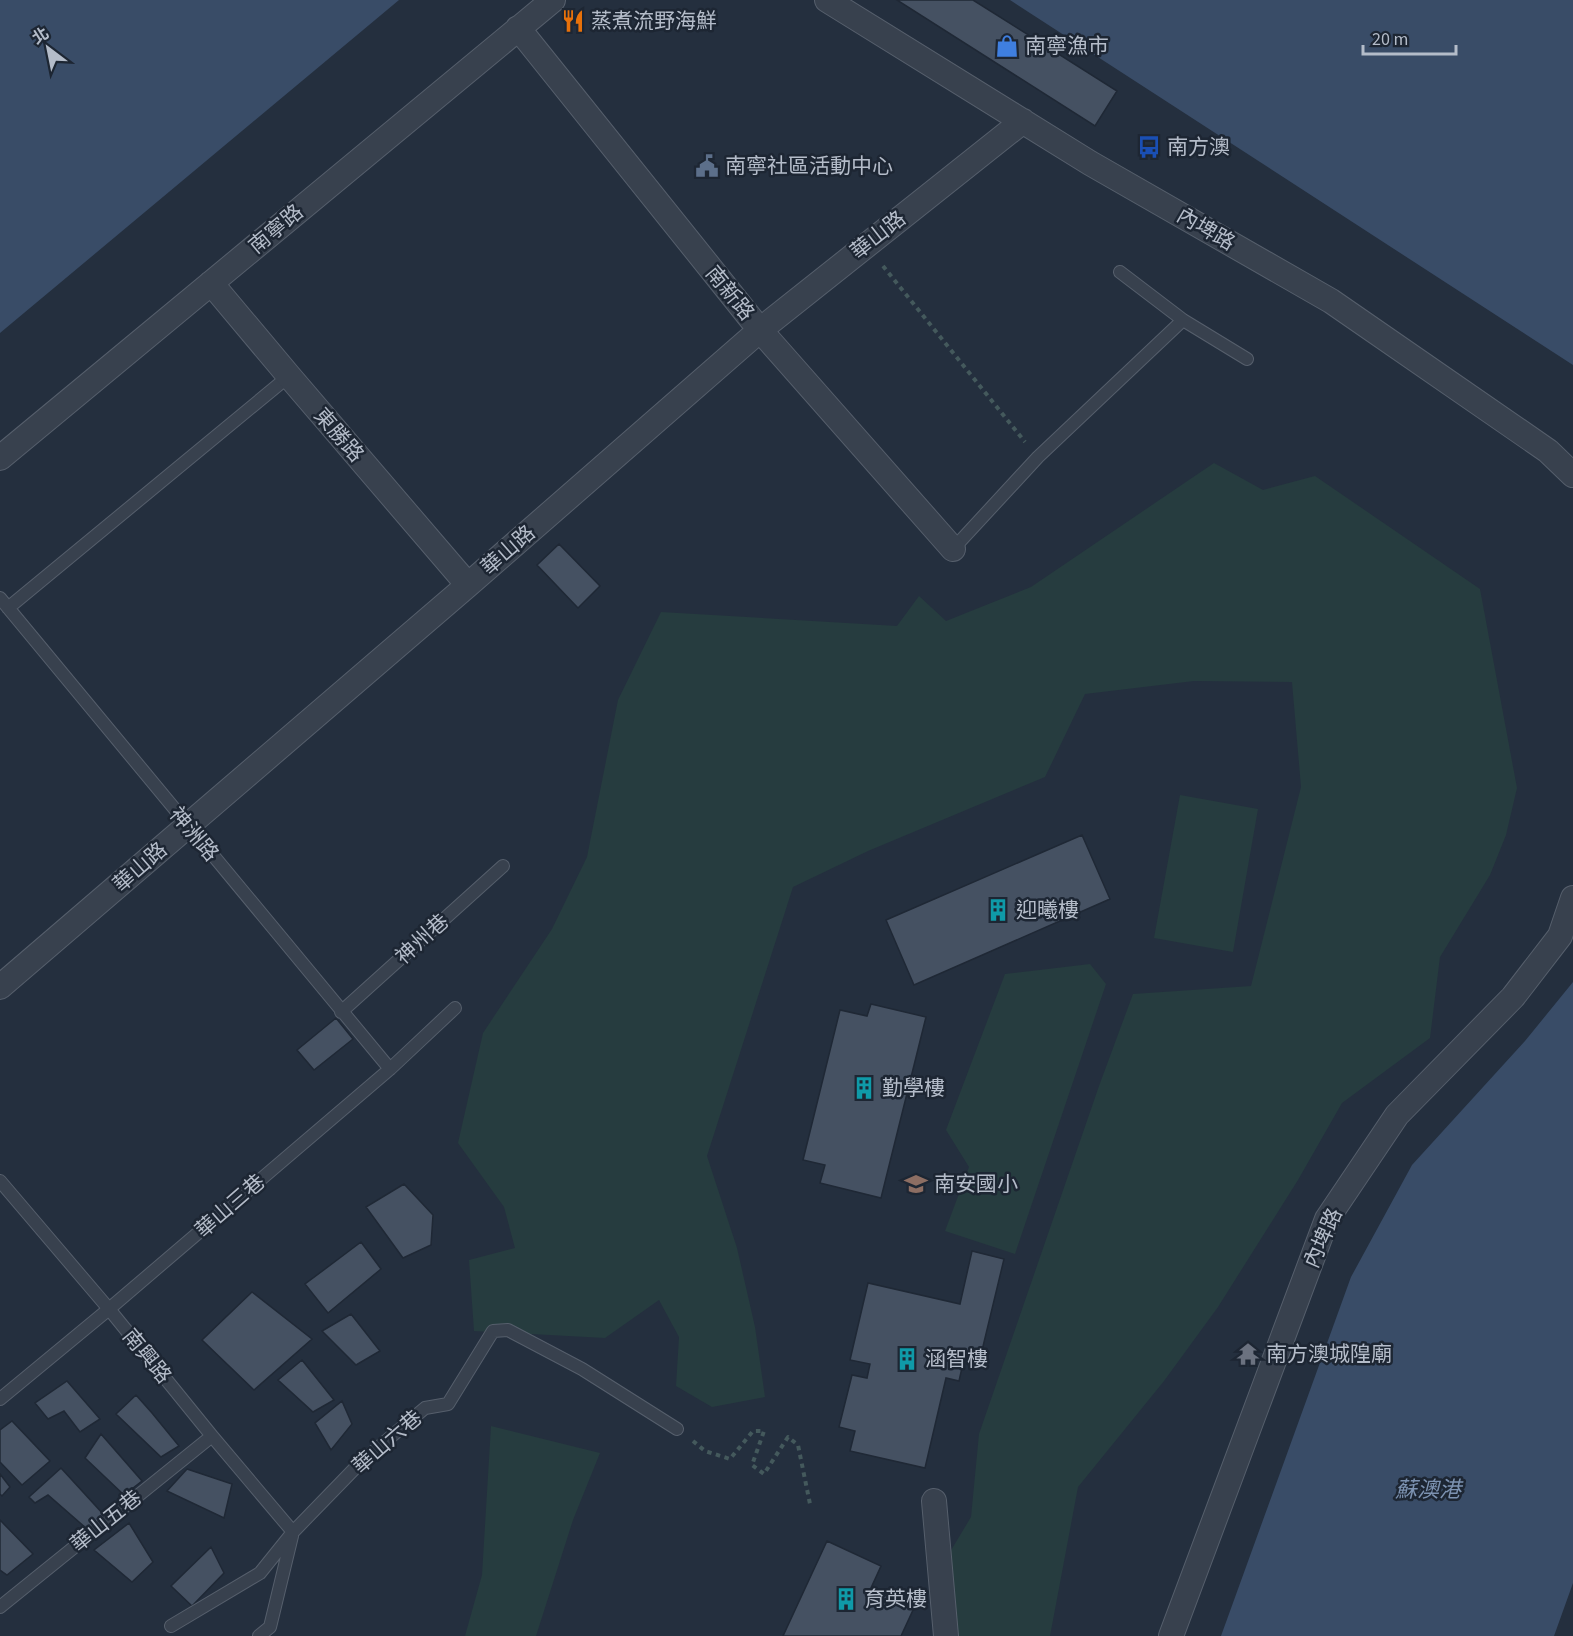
<svg xmlns="http://www.w3.org/2000/svg" width="1573" height="1636" font-family="'Source Sans 3','Noto Sans TC',sans-serif">
	<style>
		.green { fill: #263c3f }
		.water { fill: #394c67 }
		.building { fill: #455162; stroke: #1f2835; stroke-width: 1.5 }
		.lines { fill: none; stroke-linecap: round; stroke-linejoin: round }
		.service-casing { stroke: #565f6c; stroke-width: 14 }
		.minor-casing { stroke: #565f6c; stroke-width: 26 }
		.path { stroke: #44595c; stroke-width: 4; stroke-dasharray: 4.5 4.5; stroke-linecap: butt }
		.service { stroke: #38414e; stroke-width: 12 }
		.minor { stroke: #38414e; stroke-width: 24 }
		.labels { text-anchor: middle; dominant-baseline: central; stroke-width: 5; stroke-linejoin: round; paint-order: stroke }
		.poi-label { font-size: 21px; fill: #b4bcc9; stroke: #1d2633; text-anchor: start }
		.street-label { font-size: 21px; fill: #b4bcc9; stroke: #1d2633 }
		.water-label { font-size: 22px; font-style: italic; fill: #7c92b1; stroke: #1d2633 }
	</style>
	<rect width="100%" height="100%" fill="#242f3e"/>
	<path class="green" d="M1214,463L1263,490L1315,476L1480,589L1517,788L1506,835L1490,875L1440,957L1430,1038L1342,1103L1298,1180L1218,1307L1164,1381L1078,1487L1050,1636H956L944,1562L971,1517L979,1434L1099,1086L1133,994L1251,986L1301,787L1292,682L1194,681L1085,694L1045,777L868,851L793,887L707,1156L737,1248L755,1327L765,1397L712,1407L676,1386L679,1337L659,1300L605,1338L474,1331L469,1260L515,1248L504,1207L458,1143L483,1033L552,929L587,857L618,700L661,612L897,626L919,596L946,621L1031,587Z
		M1180,795L1258,809L1233,952L1154,938Z
		M1090,964L1106,984L1015,1254L945,1231L969,1167L946,1130L1005,974Z
		M491,1426L600,1453L573,1520L536,1636H465L482,1575Z"/>
	<path class="water" d="M0,0H399L0,333Z
		M1010,0H1573V365Z
		M1573,982V1583L1554,1636H1221L1351,1277L1412,1165L1525,1041Z"/>
	<path class="building" d="M897,0H973L1117,91L1095,126Z
		M559,544L600,586L578,608L537,565Z
		M1082,835L1110,899L914,985L886,920Z
		M871,1004L926,1017L881,1198L820,1183L825,1165L803,1160L840,1010L867,1016Z
		M336,1018L353,1039L314,1070L297,1050Z
		M404,1184L433,1215L431,1245L403,1258L366,1207Z
		M361,1242L381,1269L328,1313L305,1284Z
		M972,1251L1004,1259L979,1363L964,1359L959,1381L946,1378L925,1468L850,1451L855,1431L839,1427L852,1375L867,1378L870,1364L850,1360L868,1283L960,1304Z
		M252,1292L312,1339L254,1390L202,1340Z
		M351,1314L380,1351L356,1365L322,1331Z
		M302,1360L334,1400L313,1412L278,1380Z
		M67,1381L100,1419L80,1432L64,1411L48,1419L35,1403Z
		M136,1395L152,1413L179,1446L161,1457L116,1414Z
		M342,1401L352,1424L331,1450L315,1423Z
		M12,1421L50,1461L22,1485L0,1462V1430Z
		M101,1434L142,1481L124,1495L85,1458Z
		M61,1468L104,1515L87,1529L48,1495L35,1503L29,1497Z
		M187,1469L232,1484L224,1518L167,1491Z
		M0,1474L10,1487L2,1496L0,1494Z
		M0,1520L33,1554L7,1575L0,1570Z
		M129,1523L153,1562L132,1582L94,1550Z
		M827,1541L881,1566L871,1588L913,1610L901,1636H783Z
		M211,1547L224,1573L192,1606L171,1586Z"/>
	<g class="lines">
		<g class="service-casing">
			<path id="service" d="M1183,320L1247,359
				M953,549L1038,457L1183,320L1120,272
				M0,598L390,1069
				M8,608L289,376
				M341,1012L503,866
				M0,1181L109,1309L212,1436L293,1532
				M0,1399L109,1309L390,1069L455,1008
				M0,1607L212,1436
				M171,1626L260,1573L293,1532L361,1462L425,1408L448,1404L493,1331L508,1330L582,1369L677,1429
				M259,1636L270,1627L292,1536"/>
		</g>
		<g class="minor-casing">
			<path id="minor" d="M827,0L1090,163L1331,301L1548,451L1573,475
				M518,28L760,330L953,549
				M211,283L289,376L468,585
				M0,458L553,0
				M0,987L468,585L760,330L1023,121
				M934,1501L946,1636
				M1171,1636L1327,1219L1397,1115L1513,997L1560,936L1573,898"/>
		</g>
		<path class="path" d="M883,266L1025,442
			M693,1441L705,1451L730,1459L753,1431H764L752,1465L764,1474L788,1437L798,1445L810,1504"/>
		<use href="#service" class="service"/>
		<use href="#minor" class="minor"/>
	</g>
	<defs>
		<g id="restaurant-bare" transform="scale(1.8)"><path d="M-5-6h1v4h1v-4h1v4h1v-4h1v5L-1.5 .5V6h-2V.5L-5-1ZM5-6V6H3V1.5H1.5Q1.5-4 5-6Z" fill="#e8710a" stroke="#1d2633" stroke-width="2.5" paint-order="stroke"/></g>
		<g id="shop-bare" transform="scale(1.8)"><path d="M-5-2.5h2.3a2.7 3.5 0 0 1 5.4 0H5L5.5 6h-11ZM-1.5-2.5h3a1.5 2.3 0 0 0-3 0Z" fill="#3f7fe0" stroke="#1d2633" stroke-width="2.5" paint-order="stroke"/></g>
		<g id="bus-bare" transform="scale(1.8)"><path d="M-5-6H5V4H4V6H2V4H-2V6H-4V4H-5ZM-3.5-4V0h7V-4ZM-3.5 1.2v1.5H-2V1.2ZM2 1.2v1.5H3.5V1.2Z" fill="#1a4fb4" stroke="#1d2633" stroke-width="2.5" paint-order="stroke"/></g>
		<g id="civic-bare" transform="scale(1.8)"><path d="M-.6-6.5H3V-4.5H.6V-3L4-1V1h2V6H-6V1h2V-1L-.6-3ZM-1.2 2.5V6h2.4V2.5Z" fill="#5c6f8a" stroke="#1d2633" stroke-width="2.5" paint-order="stroke"/></g>
		<g id="building-bare" transform="scale(1.8)"><path d="M-4-6H4V6H1V3H-1V6H-4ZM-2.5-4.3h1.7v1.8h-1.7ZM.8-4.3h1.7v1.8H.8ZM-2.5-1h1.7V.8h-1.7ZM.8-1h1.7V.8H.8Z" fill="#0f9aa8" stroke="#1d2633" stroke-width="2.5" paint-order="stroke"/></g>
		<g id="school-bare" transform="scale(1.8)"><path d="M0-5L7-2L0 1L-7-2ZM-4 1L0 2.5L4 1V4Q0 6-4 4Z" fill="#8d6e63" stroke="#1d2633" stroke-width="2.5" paint-order="stroke"/></g>
		<g id="temple-bare" transform="scale(1.8)"><path d="M0-6L5-2H3V0L6.5 2.5H4V6H1.5V3h-3V6H-4V2.5H-6.5L-3 0V-2H-5Z" fill="#6b7280" stroke="#1d2633" stroke-width="2.5" paint-order="stroke"/></g>
	</defs>
	<g fill-rule="evenodd">
		<use href="#restaurant-bare" x="573" y="21"/>
		<use href="#shop-bare" x="1007" y="46"/>
		<use href="#bus-bare" x="1149" y="147"/>
		<use href="#civic-bare" x="707" y="166"/>
		<use href="#building-bare" x="998" y="910"/>
		<use href="#building-bare" x="864" y="1088"/>
		<use href="#school-bare" x="916" y="1184"/>
		<use href="#temple-bare" x="1248" y="1354"/>
		<use href="#building-bare" x="907" y="1359"/>
		<use href="#building-bare" x="846" y="1599"/>
	</g>
	<g class="labels">
		<g class="poi-label">
			<text x="591" y="21">蒸煮流野海鮮</text>
			<text x="1025" y="46">南寧漁市</text>
			<text x="1167" y="147">南方澳</text>
			<text x="725" y="166">南寧社區活動中心</text>
			<text x="1016" y="910">迎曦樓</text>
			<text x="882" y="1088">勤學樓</text>
			<text x="934" y="1184">南安國小</text>
			<text x="1266" y="1354">南方澳城隍廟</text>
			<text x="925" y="1359">涵智樓</text>
			<text x="864" y="1599">育英樓</text>
		</g>
		<g class="street-label">
			<text transform="translate(276 229) rotate(-40)">南寧路</text>
			<text transform="translate(1206 229) rotate(30)">內埤路</text>
			<text transform="translate(878 235) rotate(-38)">華山路</text>
			<text transform="translate(730 293) rotate(51)">南新路</text>
			<text transform="translate(339 435) rotate(49)">東勝路</text>
			<text transform="translate(508 550) rotate(-41)">華山路</text>
			<text transform="translate(194 834) rotate(50)">神洲路</text>
			<text transform="translate(140 867) rotate(-41)">華山路</text>
			<text transform="translate(422 939) rotate(-42)">神州巷</text>
			<text transform="translate(230 1206) rotate(-41)">華山三巷</text>
			<text transform="translate(1323 1238) rotate(-66)">內埤路</text>
			<text transform="translate(147 1356) rotate(51)">南興路</text>
			<text transform="translate(387 1442) rotate(-41)">華山六巷</text>
			<text transform="translate(106 1521) rotate(-39)">華山五巷</text>
		</g>
		<g class="water-label">
			<text x="1428" y="1490">蘇澳港</text>
		</g>
	</g>
	<g transform="translate(48 48) rotate(328)" stroke="#1d2633" stroke-width="4.5" paint-order="stroke">
	<path d="M0-4.5L10 22L0 15L-10 22Z" fill="#b4bcc9"/>
	<text y="-9" font-size="16" font-weight="bold" text-anchor="middle" fill="#b4bcc9">北</text>
	</g>
	<path d="M1363 45v9h93v-9" fill="none" stroke="#b4bcc9" stroke-width="3"/>
	<text x="1372" y="45" font-size="18" fill="#b4bcc9" stroke="#1d2633" stroke-width="4.5" paint-order="stroke">20 m</text>
</svg>
